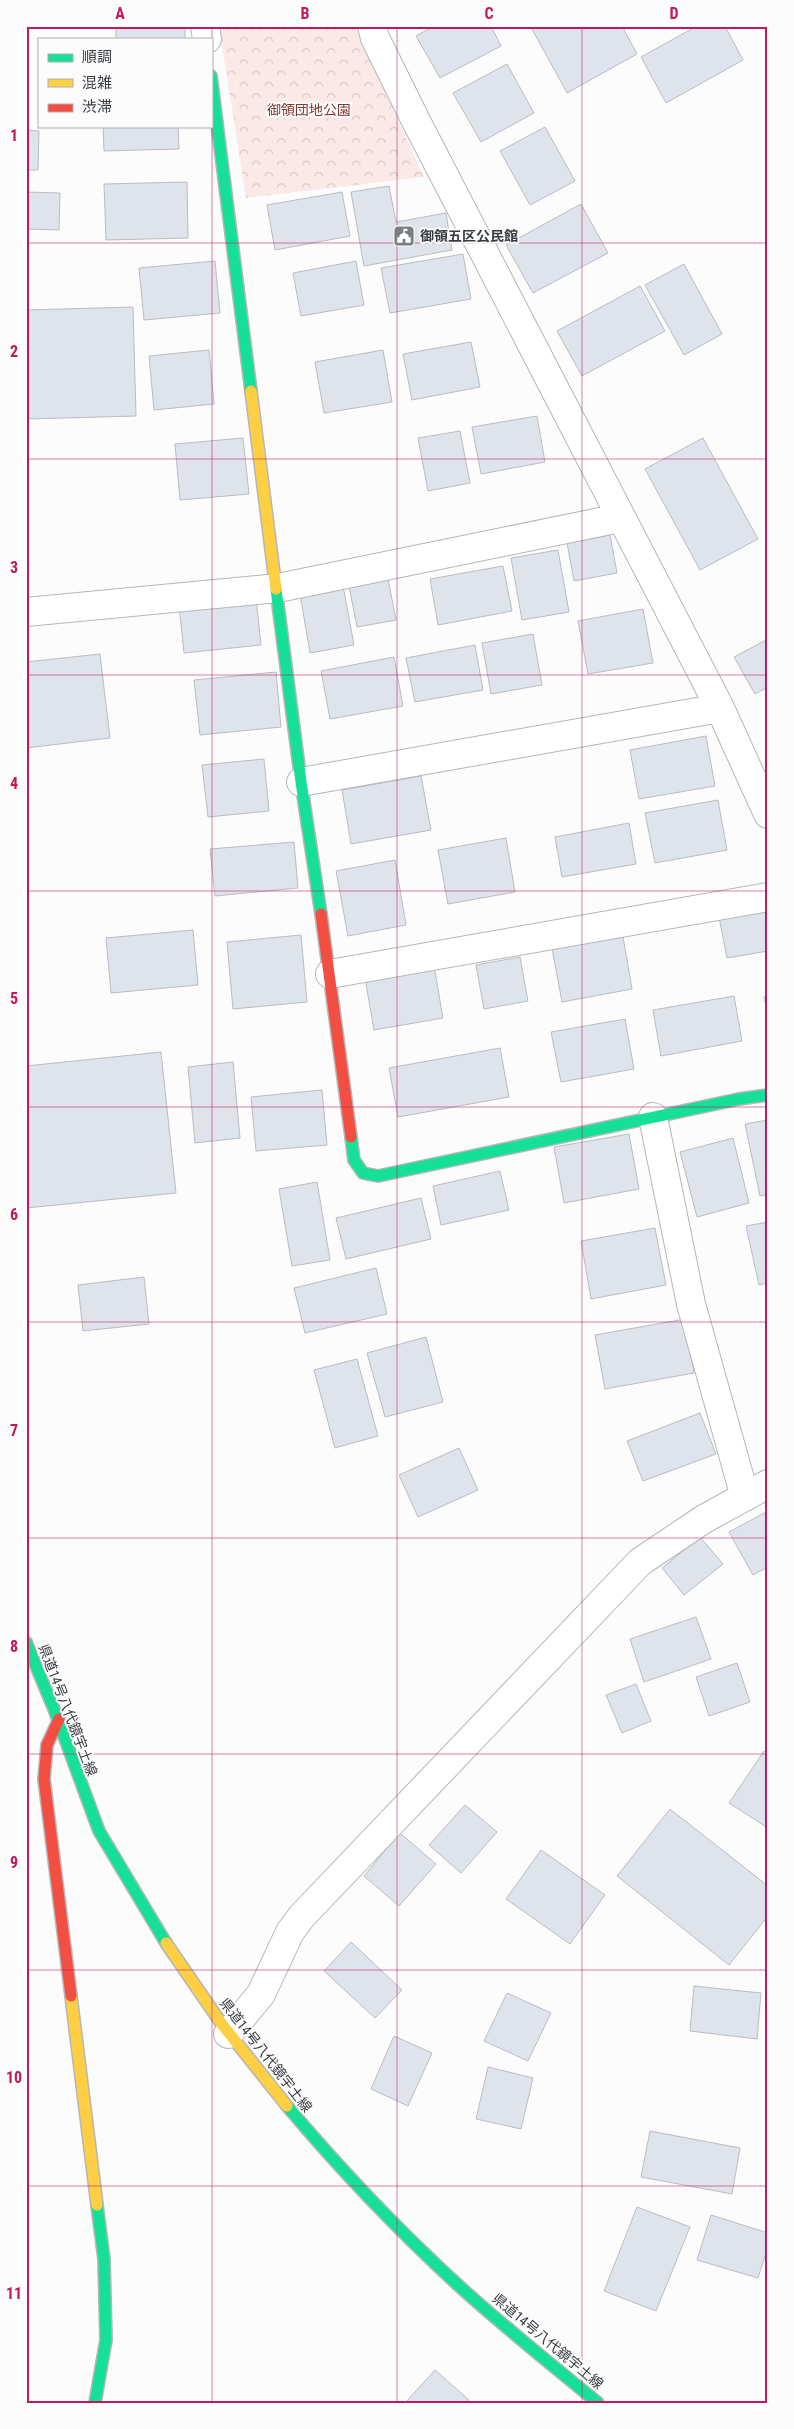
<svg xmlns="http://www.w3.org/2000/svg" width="794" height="2429" font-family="'Roboto Condensed','Noto Sans JP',sans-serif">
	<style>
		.park { fill: url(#park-crowns) }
		.building { fill: #dee3ec; stroke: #babcbf }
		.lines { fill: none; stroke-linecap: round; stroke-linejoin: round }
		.street-casing { stroke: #b4b6b9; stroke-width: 30 }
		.fast-casing { stroke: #b4b6b9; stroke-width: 14 }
		.slow-casing { stroke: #b4b6b9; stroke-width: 14 }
		.jam-casing { stroke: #b4b6b9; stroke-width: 14 }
		.street { stroke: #fff; stroke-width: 28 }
		.fast { stroke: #16e098; stroke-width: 11 }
		.slow { stroke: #ffcf43; stroke-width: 11 }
		.jam { stroke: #f24e42; stroke-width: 11 }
		.grid { fill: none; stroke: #c2185b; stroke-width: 1; stroke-opacity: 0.55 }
		.labels { text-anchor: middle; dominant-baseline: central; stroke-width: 4; stroke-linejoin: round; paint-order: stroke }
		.park-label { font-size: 14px; fill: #813931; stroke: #fcfcfc }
		.poi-label { font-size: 14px; font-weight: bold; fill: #363a41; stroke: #fcfcfc; text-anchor: start }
		.street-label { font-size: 14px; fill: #363a41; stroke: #fcfcfc }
		.neatline { fill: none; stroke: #c2185b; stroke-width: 2 }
		.grid-label { font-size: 16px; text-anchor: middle; font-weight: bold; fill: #c2185b }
	</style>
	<defs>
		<pattern id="park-crowns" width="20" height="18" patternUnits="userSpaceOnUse" patternTransform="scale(1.25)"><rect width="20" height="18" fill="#fbe9e7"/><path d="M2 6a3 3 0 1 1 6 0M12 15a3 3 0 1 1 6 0" fill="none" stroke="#d8c9c7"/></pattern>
	</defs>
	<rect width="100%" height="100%" fill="#fcfcfc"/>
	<path class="park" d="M219,26H355L424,177L246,198Z"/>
	<path class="building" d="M116,26H185V39H116Z
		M434,26H491L501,46L440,78L416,36Z
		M537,26H622L637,54L567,93L532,29Z
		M697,26H725L743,60L666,103L641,57Z
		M507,64L534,113L481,142L453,93Z
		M103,126H178L179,149L104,151Z
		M545,127L575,181L530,205L500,151Z
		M26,130L39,131L38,170H26Z
		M187,182L188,238L106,240L104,184Z
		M389,186L396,222L446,213L452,250L364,266L351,192Z
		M26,192L60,193L59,230L26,229Z
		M342,192L350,236L275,250L267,205Z
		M581,204L608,253L533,293L506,245Z
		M463,254L471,299L390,313L381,268Z
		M215,261L220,313L144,320L139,268Z
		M356,261L364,305L301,316L293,273Z
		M684,264L722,334L684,355L645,285Z
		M640,286L665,331L582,376L557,331Z
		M133,307L136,416L26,419V310Z
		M471,342L480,387L412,400L403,354Z
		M209,350L214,404L154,410L149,356Z
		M383,350L392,402L324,413L315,362Z
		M537,416L545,462L481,474L472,427Z
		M460,431L470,483L428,491L418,438Z
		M243,438L249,494L180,500L175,444Z
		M703,438L758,539L700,570L645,469Z
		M610,535L617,573L574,581L567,543Z
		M558,550L569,612L522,620L511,558Z
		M503,566L512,611L438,625L430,579Z
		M388,579L396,620L357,627L349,586Z
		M343,586L354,645L310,653L300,594Z
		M256,598L261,645L184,653L179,606Z
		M643,609L653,663L588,674L578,621Z
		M533,634L542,685L491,694L482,643Z
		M768,639V687L755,694L734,657Z
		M475,645L483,690L415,702L406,658Z
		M100,654L110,738L26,748V662Z
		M394,657L403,706L330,719L321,671Z
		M276,672L281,727L200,735L194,680Z
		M706,736L715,786L639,799L630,750Z
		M264,759L269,811L208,817L202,765Z
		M421,776L431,830L351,844L342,790Z
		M718,800L727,850L655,863L645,813Z
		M629,823L636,864L562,877L555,837Z
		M506,838L515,892L448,904L438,850Z
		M294,842L298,888L215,896L210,849Z
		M395,860L406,925L348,936L336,871Z
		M768,903V951L727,958L718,912Z
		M193,930L198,985L111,993L106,938Z
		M622,931L632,989L562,1002L551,943Z
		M301,935L307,1002L233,1009L227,942Z
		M520,957L528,1001L484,1009L476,965Z
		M434,966L443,1018L374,1030L365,978Z
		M734,996L742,1041L661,1056L653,1010Z
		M764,997H768V1016Z
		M625,1019L634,1069L561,1082L551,1032Z
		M500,1048L509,1097L398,1117L389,1068Z
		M161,1052L176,1193L26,1208V1066Z
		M233,1062L240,1138L195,1143L188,1067Z
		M322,1090L327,1145L256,1151L251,1097Z
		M768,1120V1194L760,1196L745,1124Z
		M629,1134L639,1189L564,1203L554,1147Z
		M733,1138L749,1203L697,1217L680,1152Z
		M500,1171L509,1210L441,1225L433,1186Z
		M317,1182L330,1260L292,1266L279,1189Z
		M421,1198L431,1239L346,1259L336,1218Z
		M768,1222V1283L759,1285L746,1226Z
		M655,1228L666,1285L591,1299L581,1241Z
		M376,1268L387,1314L305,1333L294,1288Z
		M144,1277L149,1324L83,1331L78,1285Z
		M685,1319L694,1373L605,1389L595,1335Z
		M426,1337L443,1402L385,1417L367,1353Z
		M357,1359L378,1436L335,1448L314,1370Z
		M700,1413L716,1454L643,1481L627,1441Z
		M459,1448L478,1490L418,1517L399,1475Z
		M768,1511V1567L753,1575L729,1532Z
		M700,1537L723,1564L684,1595L662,1568Z
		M696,1617L711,1659L644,1682L630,1639Z
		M737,1663L750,1702L709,1716L696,1677Z
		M636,1684L651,1721L622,1733L606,1695Z
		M764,1751L768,1754V1828L729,1803Z
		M465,1805L497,1832L461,1873L429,1845Z
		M670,1809L768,1886V1916L729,1965L617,1876Z
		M400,1833L436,1864L399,1906L364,1876Z
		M541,1850L605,1895L570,1944L506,1899Z
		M351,1942L402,1990L375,2018L324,1971Z
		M694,1986L761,1993L757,2039L690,2031Z
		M507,1993L551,2013L528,2061L484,2041Z
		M394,2036L432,2053L408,2106L371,2089Z
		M488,2067L533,2078L521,2129L476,2119Z
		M650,2131L740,2148L732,2194L641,2177Z
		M637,2207L690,2227L656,2311L604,2291Z
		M711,2215L768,2233V2247L758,2278L697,2260Z
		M435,2370L469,2400L467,2403H405Z"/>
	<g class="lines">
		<g class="street-casing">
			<path id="street" d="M205,26L207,39
				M372,26L375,38L415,119L720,708L768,814
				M26,612L278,588L620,518
				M301,782L720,708
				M330,974L768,897
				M653,1117L691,1304L745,1497
				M228,2034L261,1994L290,1932L302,1916L640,1562L704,1519L768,1484"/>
		</g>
		<g class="fast-casing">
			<path id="fast" d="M211,76L251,391
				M276,589L301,782L321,914
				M351,1137L354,1160L363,1173L378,1176L739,1099L768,1095
				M26,1642L54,1709L99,1831L166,1943
				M287,2106C340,2169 397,2229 458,2285C503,2326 551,2364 598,2403
				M95,2403L106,2340L104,2259L97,2205"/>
		</g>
		<g class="slow-casing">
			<path id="slow" d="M251,391L276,589
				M166,1943L221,2023L287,2106
				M71,1996L97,2205"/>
		</g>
		<g class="jam-casing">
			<path id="jam" d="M321,914L351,1137
				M59,1719L47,1745L44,1779L71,1996"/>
		</g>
		<use href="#street" class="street"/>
		<use href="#fast" class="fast"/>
		<use href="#slow" class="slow"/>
		<use href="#jam" class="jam"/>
	</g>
	<path class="grid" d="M212,26V2403M397,26V2403M582,26V2403M26,243H768M26,459H768M26,675H768M26,891H768M26,1107H768M26,1322H768M26,1538H768M26,1754H768M26,1970H768M26,2186H768"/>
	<defs>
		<g id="civic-square" transform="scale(1.125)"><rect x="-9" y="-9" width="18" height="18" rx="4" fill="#7b7e82" stroke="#fcfcfc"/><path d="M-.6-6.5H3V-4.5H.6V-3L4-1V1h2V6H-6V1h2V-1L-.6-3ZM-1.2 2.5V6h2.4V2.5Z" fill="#fff"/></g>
	</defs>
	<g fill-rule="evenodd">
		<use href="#civic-square" x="404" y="236"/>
	</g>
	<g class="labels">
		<g class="park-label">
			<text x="309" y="110">御領団地公園</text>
		</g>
		<g class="poi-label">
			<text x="420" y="236">御領五区公民館</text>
		</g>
		<g class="street-label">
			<text transform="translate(68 1710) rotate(69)">県道14号八代鏡宇土線</text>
			<text transform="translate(266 2055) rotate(52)">県道14号八代鏡宇土線</text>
			<text transform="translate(548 2341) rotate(40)">県道14号八代鏡宇土線</text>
		</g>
	</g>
	<rect width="794" height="2429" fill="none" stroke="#fcfcfc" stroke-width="55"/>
	<rect x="38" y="38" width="175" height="90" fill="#fcfcfc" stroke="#adaeb1"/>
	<rect x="48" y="54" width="25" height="8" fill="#16e098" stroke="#adaeb1"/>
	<text x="82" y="62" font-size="15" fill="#363a41">順調</text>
	<rect x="48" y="79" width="25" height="8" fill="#ffcf43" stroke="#adaeb1"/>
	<text x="82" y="88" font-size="15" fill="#363a41">混雑</text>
	<rect x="48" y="104" width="25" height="8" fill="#f24e42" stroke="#adaeb1"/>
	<text x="82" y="112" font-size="15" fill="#363a41">渋滞</text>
	<rect x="28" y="28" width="738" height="2374" class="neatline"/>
	<g class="grid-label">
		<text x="120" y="19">A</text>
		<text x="305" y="19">B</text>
		<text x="489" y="19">C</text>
		<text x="674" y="19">D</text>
		<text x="14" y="141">1</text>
		<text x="14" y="357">2</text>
		<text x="14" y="573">3</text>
		<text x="14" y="789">4</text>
		<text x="14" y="1004">5</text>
		<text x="14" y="1220">6</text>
		<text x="14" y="1436">7</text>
		<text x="14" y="1652">8</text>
		<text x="14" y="1868">9</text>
		<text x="14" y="2083">10</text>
		<text x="14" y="2299">11</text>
	</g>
</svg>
